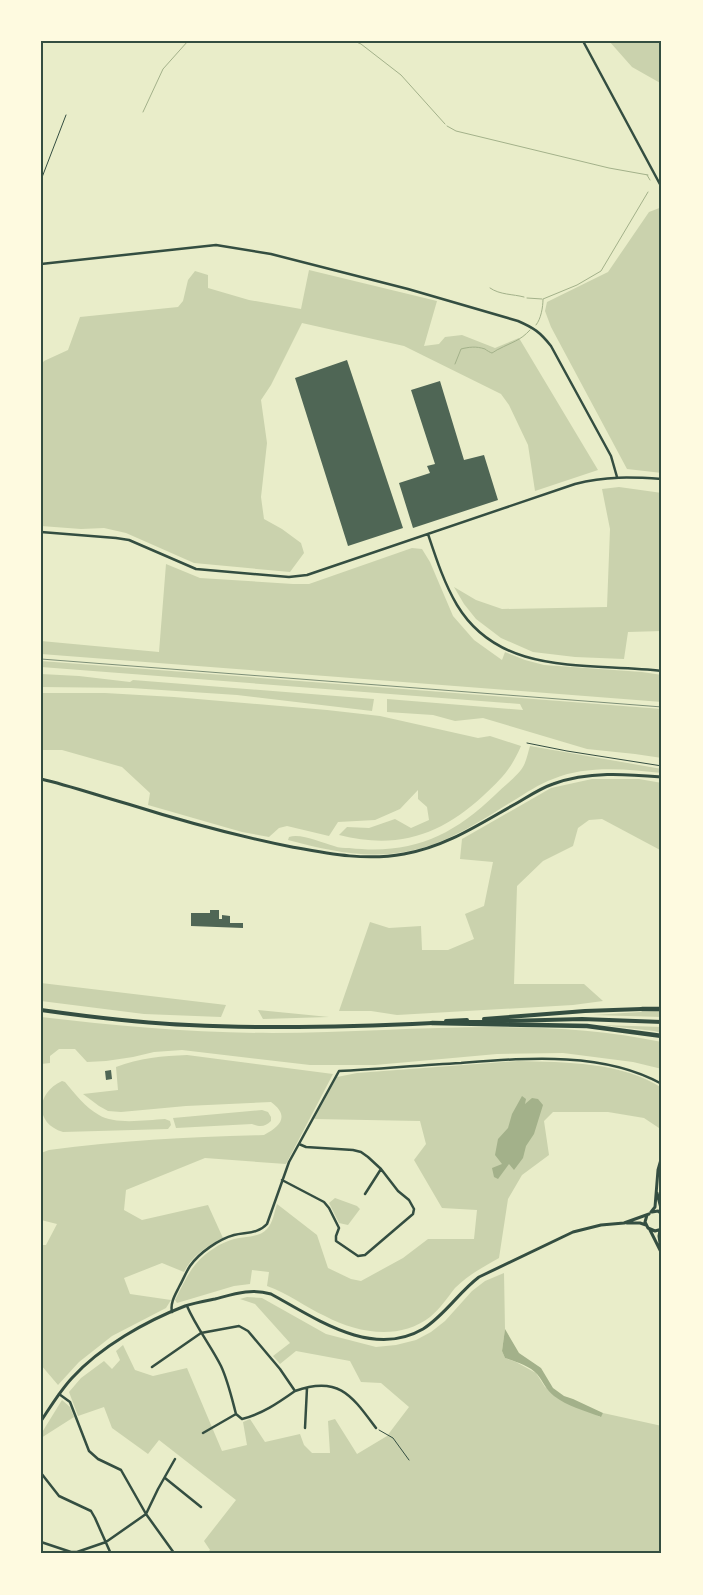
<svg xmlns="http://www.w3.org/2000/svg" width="703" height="1595" font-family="'DejaVu Sans',sans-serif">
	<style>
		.green { fill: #cad2ad }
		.water { fill: #a3b18a }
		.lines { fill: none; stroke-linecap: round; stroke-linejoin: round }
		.stream { stroke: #a3b18a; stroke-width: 1 }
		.building { fill: #4f6655 }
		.path { stroke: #344e41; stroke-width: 1 }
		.service { stroke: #344e41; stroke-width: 1 }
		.minor { stroke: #344e41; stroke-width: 2.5 }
		.tertiary { stroke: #344e41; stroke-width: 3 }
		.secondary { stroke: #344e41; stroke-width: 3 }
		.trunk { stroke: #344e41; stroke-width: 4 }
		.motorway { stroke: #344e41; stroke-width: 4.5 }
		.rail { stroke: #7c8e77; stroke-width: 1 }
		.neatline { fill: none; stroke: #344e41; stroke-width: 2 }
	</style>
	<rect width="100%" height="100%" fill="#e9edc9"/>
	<path class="green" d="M609,41H662V84L632,67Z
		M662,207V473L627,469L551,327L545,311L547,302L608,272L649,212Z
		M309,270L437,301L424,346L439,344L445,337L462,335L495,348L519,338L598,470L535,491L528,445L509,405L501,394L404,346L302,323L271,385L261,400L267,443L261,497L264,519L282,529L301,543L304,553L290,572L194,563L126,533L104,528L81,529L41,526V365L44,361L68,350L80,317L178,307L183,301L188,280L195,271L208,275V288L249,300L301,309Z
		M619,487L662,493V525L659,527L662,535V631L628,632L624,659L575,657L533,652L501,638L476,619L464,604L454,587L476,600L502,609L607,607L610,529L602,489Z
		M412,548L422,549L430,562L453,616L474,640L502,660L505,652L525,660L544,665L642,672L662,675V702L41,654V641L159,652L166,564L200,578L293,584H309Z
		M41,661L662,709V758L635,754L587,749L483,718L455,721L433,715L387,712V699L523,710L520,704L41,667Z
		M41,674L79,676L130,682L133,680L374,699L372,711L237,695L131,688L41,687Z
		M41,693H105L174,697L327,710L380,716L478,738L490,736L521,746C511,769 503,777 484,795C441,835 398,850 339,835L347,827L369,828L395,819L411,828L429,820L427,807L418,799V790L400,809L375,820L338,822L329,836L287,826L279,828L269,837L242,832L148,805L150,793L122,767L62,750H41Z
		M530,746L662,769V773C627,769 586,765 553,779C539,784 526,793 513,801C479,822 444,846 404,852C364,859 326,850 288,840L289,837C301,833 322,843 334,846C339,848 344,848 349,848C411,855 451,837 495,795C503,787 520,774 524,765C527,759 528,752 530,746Z
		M592,779H639L662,783V851L602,819L589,820L578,828L573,846L543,861L517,886L514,984H584L603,1001L573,1005L397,1015L371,1011H339L370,922L389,928L421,926L422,950H448L474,939L465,914L484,906L493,862L460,859L462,839L551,788Z
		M41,983L226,1005L221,1017L144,1014L41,1001Z
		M258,1010L329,1017L263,1019Z
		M662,1011V1017L593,1015L656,1011Z
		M41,1017C118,1026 195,1033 272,1033C401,1033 534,1015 662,1042V1069L633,1062L563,1053L497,1054L375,1065H310L182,1050L154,1052L133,1057L106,1061L87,1062L75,1049H59L50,1056V1063L41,1064Z
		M601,1025L662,1027V1033L654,1031Z
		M187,1055L333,1074L286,1164L205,1158L126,1190L124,1210L142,1220L208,1205L223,1238C207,1246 192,1256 184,1272L162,1263L124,1278L130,1294L171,1300L166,1308L112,1336L79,1362L58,1385L41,1365V1245H46L57,1224L41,1220V1153L49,1150C121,1140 192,1137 264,1135C282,1126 289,1115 271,1102L186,1106L121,1112L108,1111L99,1106L83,1094L118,1090L116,1067C139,1058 163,1056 187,1055Z
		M518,1061C564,1062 623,1062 662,1088V1130L644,1118L608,1112H553L544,1121L549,1155L522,1175L508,1199L499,1258C483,1267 468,1275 455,1288C447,1298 440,1309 430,1317C399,1341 357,1333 325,1316C305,1307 288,1293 267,1286L269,1272L252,1270L250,1284L234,1286L177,1303L175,1300C186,1279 192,1262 213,1249C220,1244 227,1241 234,1239C244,1236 259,1238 267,1229C273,1223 274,1213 277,1204L317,1235L328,1268L351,1279L361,1281L403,1258L428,1239H474L477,1210L442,1208L414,1160L426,1144L420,1121L314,1119L337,1077L357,1073Z
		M62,1081L65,1082C75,1094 85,1107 99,1115C115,1125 146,1120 165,1119L170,1121L171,1125L168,1129L63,1132C34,1123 36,1093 62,1081Z
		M262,1110L268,1112L271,1117V1121C265,1127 260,1127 252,1124L176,1128L173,1118Z
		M335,1198L357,1206L360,1209L348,1225L339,1223L329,1203Z
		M504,1273L505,1329L502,1351L505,1358L516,1362L536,1373L545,1387L600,1417L603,1413L662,1426V1554H206L210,1550L204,1541L236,1500L159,1440L148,1454L112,1428L104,1407L78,1416L69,1392L81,1378L104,1361L112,1369L120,1360L116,1351L123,1345L135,1370L153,1376L187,1368L222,1451L247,1445L243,1422L250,1419L265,1442L300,1434L304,1445L312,1453H330L328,1421L335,1419L357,1454L387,1436L409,1407L381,1383L361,1382L350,1361L296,1351L280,1364L273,1356L290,1343L255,1304L240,1299L247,1297L262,1298L326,1334L376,1347L396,1345L416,1340L431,1332L445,1321L472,1291L485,1281Z
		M62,1400L70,1407L74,1417L41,1438V1434Z"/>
	<path class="water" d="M522,1096L526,1099L525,1104L532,1098L538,1099L543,1105L534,1134L526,1146L523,1158L514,1170L509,1164L498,1179L494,1177L492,1168L502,1164L495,1155L498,1139L508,1128L512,1114Z
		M505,1329L519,1353L541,1368L553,1388L564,1396L573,1399L603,1413L601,1417C585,1411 567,1406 554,1396C546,1390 543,1381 537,1374C530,1366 515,1361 505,1358L502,1351Z"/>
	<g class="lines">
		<path class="stream" d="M354,41L361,44L401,75L445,124
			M143,112L163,69L188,41
			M447,126L456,131L609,168L648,175
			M660,172L662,174
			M647,175L650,180
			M490,288C500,295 513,294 524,297
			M527,298L542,299
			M536,325C541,319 543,307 543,299L577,285L601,271L648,192
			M455,364L461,349C469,347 476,346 485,349C486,350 491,353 492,353C494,352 498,349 499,349C512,342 520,341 530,330"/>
	</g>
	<path class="building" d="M347,360L403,528L348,546L295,378Z
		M440,381L464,460L484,455L498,500L413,528L399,483L430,473L427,466L435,464L411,390Z
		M210,910H219V919H222V915L230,916V923H243V928L191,926V913H210Z
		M111,1070L112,1079L106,1080L105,1071Z"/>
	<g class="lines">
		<path class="path" d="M527,743L567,751L662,766
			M379,1430L393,1438L409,1460"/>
		<path class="service" d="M41,180L66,115"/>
		<path class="minor" d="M583,41L662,188
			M41,264L216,245L271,254L408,289L518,321C534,328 540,332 551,346L611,456L617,477
			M41,532L116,538L129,540L196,569L289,577L307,575L575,484C606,476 631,477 662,479
			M428,534C436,558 444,583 457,605C501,678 589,662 662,671
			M282,1180L324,1202L329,1208L339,1228L336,1236V1241L358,1256L365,1255L413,1214L414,1209L409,1200L398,1191L381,1169L368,1157L361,1152L353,1150L306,1147L299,1144
			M365,1194L381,1169
			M187,1306C196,1327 211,1346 221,1366C228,1381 232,1399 236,1414L242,1419C262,1414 278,1403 295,1391
			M172,1312C170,1303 175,1295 179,1287C183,1280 186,1272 190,1266C199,1253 219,1239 234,1235C246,1232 258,1234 267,1224L289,1162L339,1071C380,1069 420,1065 461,1063C526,1058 603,1051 662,1084
			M152,1367L201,1333L239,1326L248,1331L280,1369L295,1391C339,1375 352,1396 376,1428
			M59,1394L70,1402L89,1451L98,1459L121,1470L146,1514L174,1553
			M305,1428L307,1388
			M203,1433L236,1414
			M41,1473L59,1496L91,1511L95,1518L111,1554
			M165,1478L201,1507
			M41,1542L71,1552H77L106,1542L146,1514L158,1489L175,1459"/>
		<path class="tertiary" d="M657,1193L662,1212
			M651,1212L655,1207L658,1170L662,1156
			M652,1212L658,1211L662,1214
			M647,1215L645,1222L648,1228L655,1231L662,1229
			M627,1223H640L646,1225
			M650,1230L662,1254
			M660,1230L659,1236L661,1250
			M41,1421C51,1406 60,1391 72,1378C100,1347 146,1321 185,1306C194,1303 205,1301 215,1299C234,1294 251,1288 271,1294C315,1318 372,1359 423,1329C445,1315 459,1292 479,1277L573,1232L601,1225L624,1223L649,1214"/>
		<path class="secondary" d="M41,779C71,786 99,796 128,804C182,821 237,836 292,847C330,854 366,861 404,854C446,847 481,823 517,803C529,796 541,788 553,784C588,771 626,774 662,777"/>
		<path class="trunk" d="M41,1010C90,1017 140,1023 189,1025C270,1029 352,1027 433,1023
			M484,1019L585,1011L642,1009
			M446,1021L467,1020
			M465,1022L582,1019L662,1022"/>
		<path class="motorway" d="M642,1009H662
			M432,1023L587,1026L662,1036"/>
		<path class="rail" d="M41,659L662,707"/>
	</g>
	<rect width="703" height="1595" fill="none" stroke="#fefae0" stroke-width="85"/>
	<rect x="42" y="42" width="618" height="1510" class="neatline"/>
</svg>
